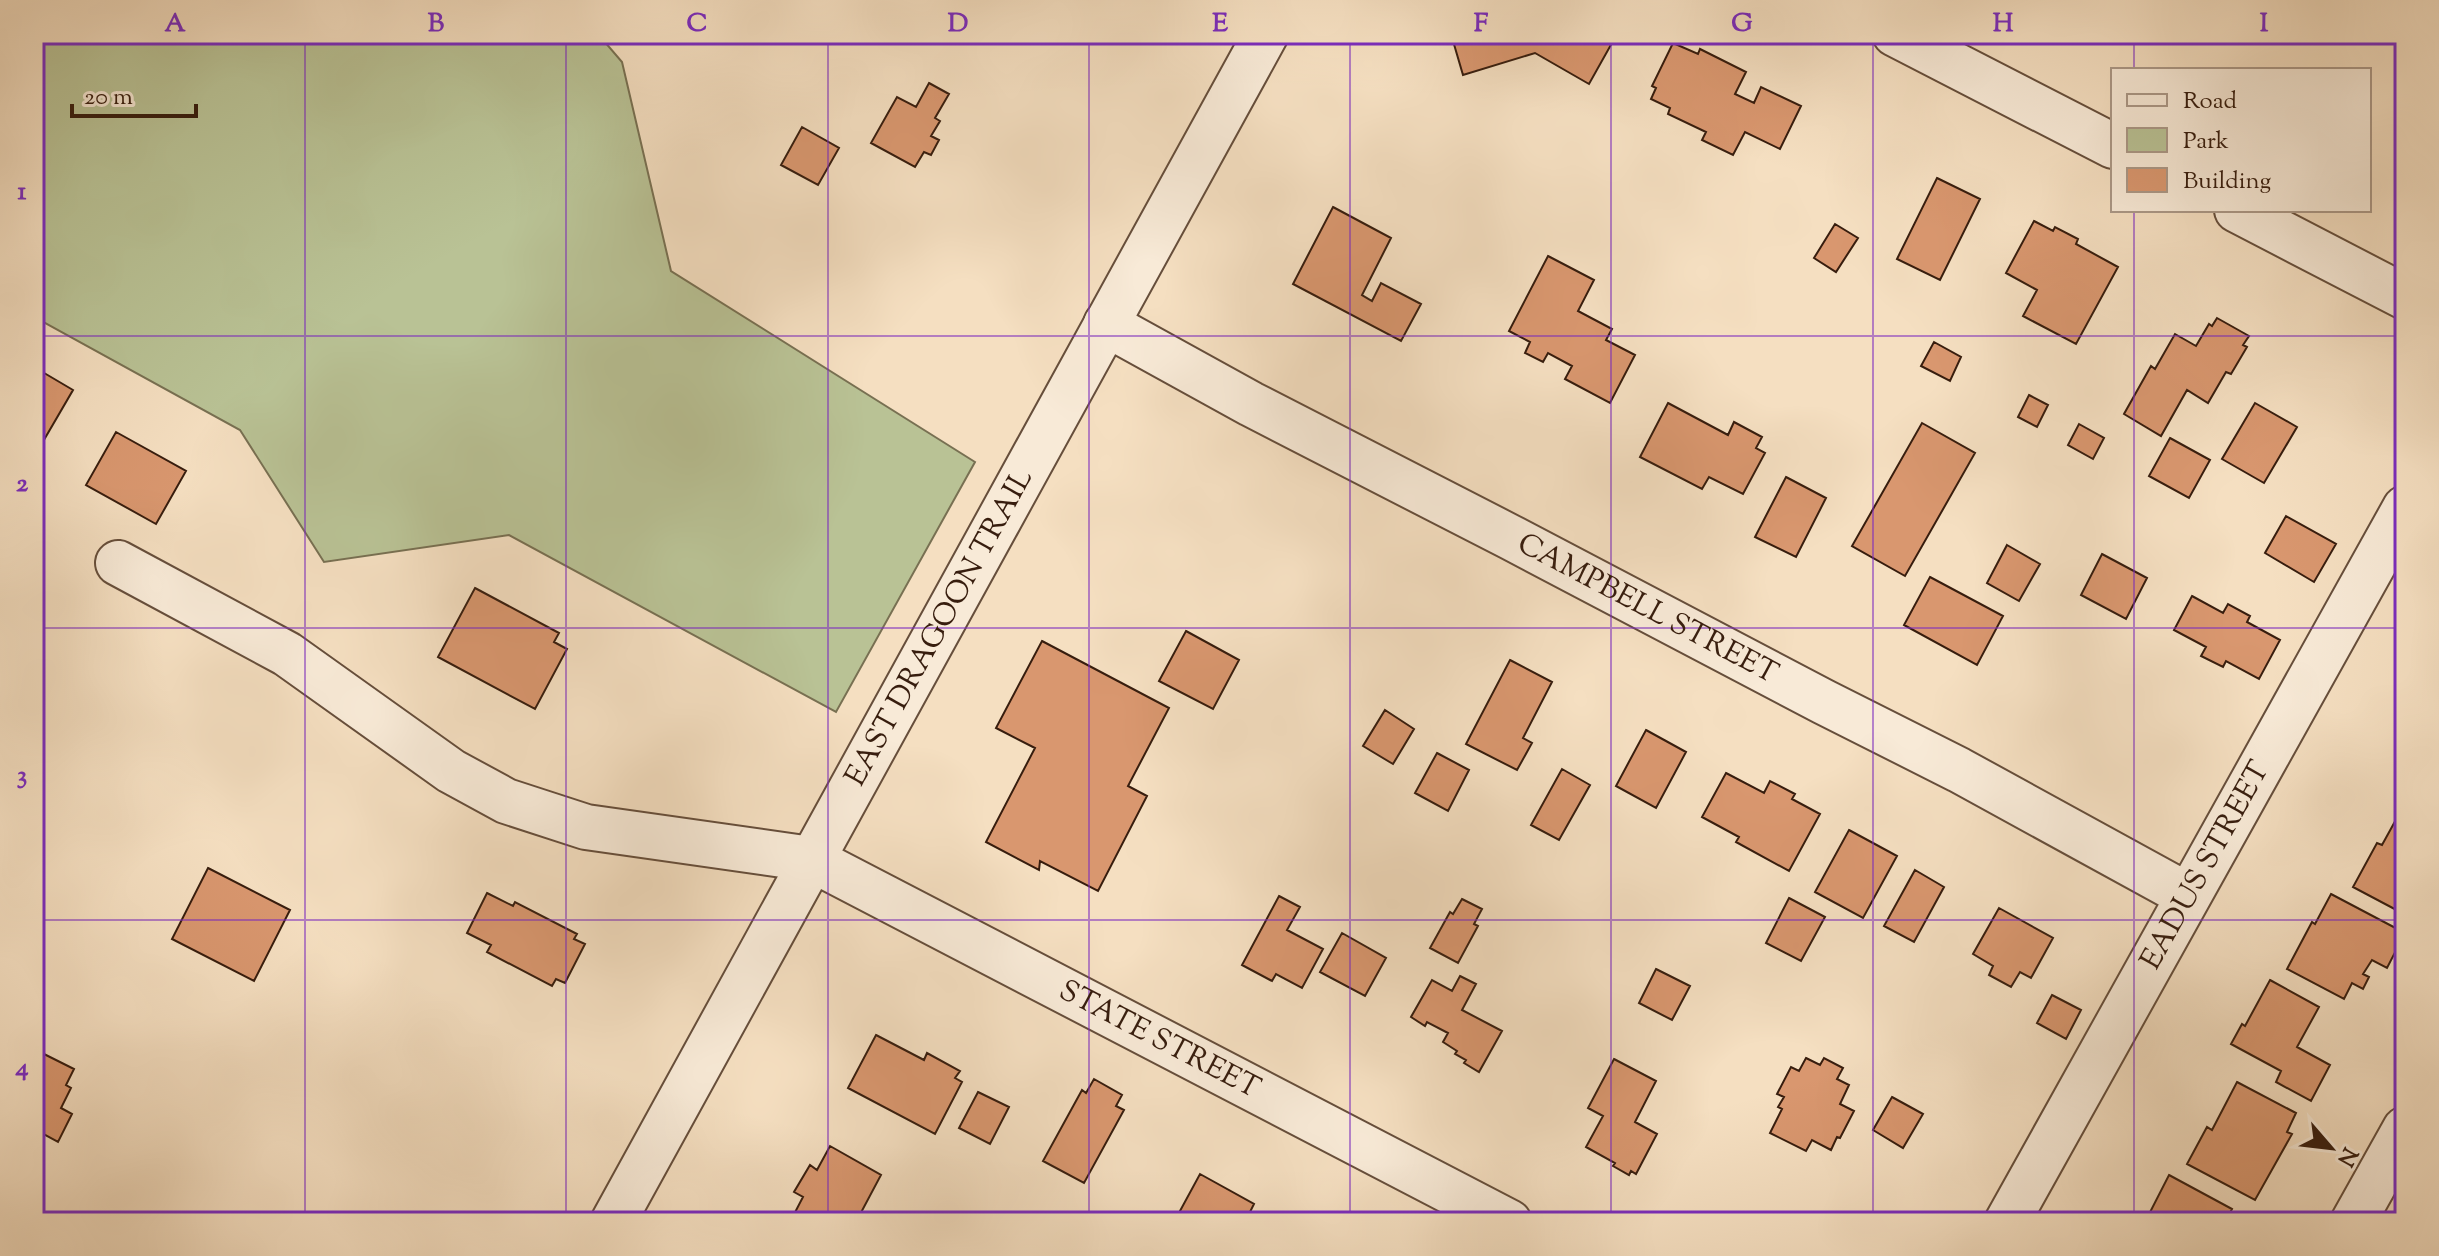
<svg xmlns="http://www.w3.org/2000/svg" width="2439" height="1256" font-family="'Sorts Mill Goudy',serif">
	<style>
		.green { fill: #b9c295; stroke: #787052; stroke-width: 2 }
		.building { fill: #d9976f; stroke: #371d0e; stroke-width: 2 }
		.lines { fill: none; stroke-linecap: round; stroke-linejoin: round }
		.minor-casing { stroke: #664e3b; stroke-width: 48 }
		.minor { stroke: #f8ead7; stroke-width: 44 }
		.grid { fill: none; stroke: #7b2cbf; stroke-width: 2; stroke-opacity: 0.55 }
		.labels { text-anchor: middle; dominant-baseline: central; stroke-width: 7; stroke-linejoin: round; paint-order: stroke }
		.street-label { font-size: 30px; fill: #371d0e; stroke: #f8ead7 }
		.neatline { fill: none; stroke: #7b2cbf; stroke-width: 3 }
		.grid-label { font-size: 26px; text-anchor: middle; font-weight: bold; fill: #7b2cbf }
	</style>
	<rect width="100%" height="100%" fill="#f5dfc1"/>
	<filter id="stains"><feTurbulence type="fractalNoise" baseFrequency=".0025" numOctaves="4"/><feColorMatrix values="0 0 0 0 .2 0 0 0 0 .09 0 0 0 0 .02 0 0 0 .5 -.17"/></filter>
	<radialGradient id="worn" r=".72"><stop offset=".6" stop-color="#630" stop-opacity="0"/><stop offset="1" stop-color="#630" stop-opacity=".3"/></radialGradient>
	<path class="green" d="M34,34H598L622,62L671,271L975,462L836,712L509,535L324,562L240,430L34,317Z"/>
	<path class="building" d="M1451,34H1617L1589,84L1535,53L1463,75Z
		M1673,43L1698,54L1700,49L1746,72L1735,94L1754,103L1761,87L1801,106L1780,149L1745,132L1733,155L1702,140L1706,132L1668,114L1670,108L1651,99L1656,88L1652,86Z
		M929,83L949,94L935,118L940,121L931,136L939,140L931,155L924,152L915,167L871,143L897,97L916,107Z
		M802,127L839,148L818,185L781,165Z
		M1937,178L1980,199L1940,280L1897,259Z
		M1333,207L1391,238L1362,295L1372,301L1381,283L1421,304L1401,341L1293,284Z
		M2034,221L2053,231L2055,227L2078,239L2076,244L2118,267L2076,344L2023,316L2037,290L2006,273Z
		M1835,224L1858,238L1836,272L1814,258Z
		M1548,256L1594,280L1578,311L1612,329L1606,340L1635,355L1610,403L1565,379L1572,366L1548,353L1543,362L1525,353L1530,342L1509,331Z
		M2217,318L2249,336L2243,345L2247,347L2231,374L2226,372L2208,403L2187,390L2161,436L2124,414L2151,366L2155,369L2175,334L2196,346L2209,324L2212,326Z
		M1934,342L1961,357L1950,381L1921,366Z
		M34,367L73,390L34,457Z
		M2029,395L2048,405L2037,427L2018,417Z
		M1668,403L1728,435L1734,422L1762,437L1756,448L1765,453L1743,494L1709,477L1702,489L1640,457Z
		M2255,403L2297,427L2264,483L2222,459Z
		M1922,423L1975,453L1905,576L1852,546Z
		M2079,424L2104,438L2093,459L2068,445Z
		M116,432L186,471L156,524L86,485Z
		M2170,438L2210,460L2189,498L2149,476Z
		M1786,477L1826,498L1796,557L1755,537Z
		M2286,516L2336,544L2314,582L2265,553Z
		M2007,545L2040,564L2019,601L1987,583Z
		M2102,554L2147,578L2126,619L2081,595Z
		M1930,577L2003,616L1977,665L1904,625Z
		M475,588L559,633L554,642L567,649L535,709L438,657Z
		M2192,596L2223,613L2228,604L2250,616L2247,622L2280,640L2259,679L2226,661L2223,667L2201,656L2206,647L2174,630Z
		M1186,631L1239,660L1213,709L1159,681Z
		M1042,641L1169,708L1128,786L1147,796L1098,891L1040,861L1039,870L986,842L1035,748L996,728Z
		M1510,660L1552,682L1523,738L1532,743L1517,770L1466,744Z
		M1385,710L1414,729L1393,764L1363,746Z
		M1646,730L1686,752L1656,808L1616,786Z
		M1437,753L1469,770L1448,811L1415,793Z
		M1562,769L1590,785L1559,840L1531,825Z
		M1726,773L1764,793L1770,781L1795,794L1792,799L1820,814L1789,871L1736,842L1739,837L1702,817Z
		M2403,813L2405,814L2404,914L2353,887L2377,843L2382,845L2398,816L2400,818Z
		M1849,830L1897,856L1863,918L1815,892Z
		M208,868L290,910L254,981L172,939Z
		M1915,870L1944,887L1914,942L1884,926Z
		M487,893L513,906L515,902L577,934L574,939L585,944L565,983L556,979L552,986L487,952L491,945L467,933Z
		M2331,894L2405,933L2387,968L2372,960L2363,974L2369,977L2363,989L2352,983L2344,999L2287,969L2312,922L2315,924Z
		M1279,896L1300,907L1287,930L1323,949L1302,988L1276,974L1272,981L1242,965Z
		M1789,898L1825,917L1801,961L1766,943Z
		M1462,899L1482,909L1474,924L1478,926L1458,963L1430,948L1450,912L1453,914Z
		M1999,908L2053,938L2031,978L2020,972L2011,987L1989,975L1993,966L1973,954Z
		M1342,933L1386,958L1365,996L1320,972Z
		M1656,969L1690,986L1672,1020L1639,1003Z
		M1460,976L1476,984L1462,1010L1502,1031L1479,1072L1464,1063L1466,1060L1455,1054L1457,1051L1443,1042L1448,1033L1427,1022L1425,1026L1411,1017L1432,980L1452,991Z
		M2270,980L2319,1007L2297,1047L2330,1065L2311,1101L2276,1082L2281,1071L2231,1044L2242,1024L2245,1026Z
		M2052,995L2081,1010L2066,1039L2037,1023Z
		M876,1035L924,1060L927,1053L960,1071L955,1078L962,1082L935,1134L848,1088Z
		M34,1049L74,1069L66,1085L71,1088L61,1108L72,1114L58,1142L34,1129Z
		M1806,1058L1820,1065L1824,1058L1843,1068L1837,1079L1849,1085L1840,1104L1854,1111L1840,1138L1837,1137L1831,1150L1812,1140L1806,1151L1770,1133L1782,1109L1778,1107L1784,1097L1777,1094L1791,1067L1799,1071Z
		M1614,1059L1656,1081L1635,1122L1657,1134L1636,1174L1631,1171L1629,1175L1613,1166L1615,1163L1586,1147L1603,1116L1588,1108Z
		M1094,1079L1122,1095L1116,1106L1124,1110L1084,1183L1043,1161L1082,1090L1086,1093Z
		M2237,1082L2296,1113L2287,1132L2292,1134L2255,1200L2187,1164L2207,1127L2212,1130Z
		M978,1092L1009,1107L990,1144L959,1128Z
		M1892,1097L1923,1114L1903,1148L1873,1130Z
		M830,1146L881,1175L856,1222H790L803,1197L794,1192L810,1165L817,1170Z
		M1200,1174L1254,1204L1245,1222H1174Z
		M2169,1175L2232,1209L2225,1222H2145Z"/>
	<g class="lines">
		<g class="minor-casing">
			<g id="minor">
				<path d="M1895,34L2113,146"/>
				<path d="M2237,210L2405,297"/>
				<path id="s1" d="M1106,324L1251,404L1510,537L1824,702L1959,770L2187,895"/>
				<path id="s2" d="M118,563L287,654L451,771L506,801L586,827L811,859L1509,1222"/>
				<path id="s3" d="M613,1222L1266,34"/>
				<path id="s4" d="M2007,1222L2405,508"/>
				<path d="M2353,1222L2405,1129"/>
			</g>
		</g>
		<use href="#minor" class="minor"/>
	</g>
	<path class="grid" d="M305,34V1222M566,34V1222M828,34V1222M1089,34V1222M1350,34V1222M1611,34V1222M1873,34V1222M2134,34V70M2134,210V1222M34,336H2405M34,628H2405M34,920H2405"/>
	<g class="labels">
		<g class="street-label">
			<text stroke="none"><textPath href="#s1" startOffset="612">CAMPBELL STREET</textPath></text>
			<text stroke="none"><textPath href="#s3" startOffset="678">EAST DRAGOON TRAIL</textPath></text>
			<text stroke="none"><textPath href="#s4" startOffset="408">EADUS STREET</textPath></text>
			<text stroke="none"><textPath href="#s2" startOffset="1160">STATE STREET</textPath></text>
		</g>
	</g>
	<rect width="2439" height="1256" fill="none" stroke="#f5dfc1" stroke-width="88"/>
	<rect x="2111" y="68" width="260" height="144" fill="#f8ead7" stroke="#ab9887" stroke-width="2"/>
	<rect x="2127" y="94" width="40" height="12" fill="#f8ead7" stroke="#ab9887" stroke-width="2"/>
	<text x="2183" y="108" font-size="24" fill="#371d0e">Road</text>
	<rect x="2127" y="128" width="40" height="24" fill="#b9c295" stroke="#ab9887" stroke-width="2"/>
	<text x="2183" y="148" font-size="24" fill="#371d0e">Park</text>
	<rect x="2127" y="168" width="40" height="24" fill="#d9976f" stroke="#ab9887" stroke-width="2"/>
	<text x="2183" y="188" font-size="24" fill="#371d0e">Building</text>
	<g transform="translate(2331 1148) rotate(118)" stroke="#f8ead7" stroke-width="6" paint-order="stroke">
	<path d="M0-6L14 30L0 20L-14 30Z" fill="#371d0e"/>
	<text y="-12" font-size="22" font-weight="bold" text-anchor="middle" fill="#371d0e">N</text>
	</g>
	<path d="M72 104v12h124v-12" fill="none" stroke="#371d0e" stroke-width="4"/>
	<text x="84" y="104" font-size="24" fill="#371d0e" stroke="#f8ead7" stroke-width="6" paint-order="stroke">20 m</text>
	<rect x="44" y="44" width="2351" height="1168" class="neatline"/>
	<g class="grid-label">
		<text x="175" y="31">A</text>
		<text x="436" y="31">B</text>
		<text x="697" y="31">C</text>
		<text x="958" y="31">D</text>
		<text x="1220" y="31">E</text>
		<text x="1481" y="31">F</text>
		<text x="1742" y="31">G</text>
		<text x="2003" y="31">H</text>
		<text x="2264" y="31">I</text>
		<text x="22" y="199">1</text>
		<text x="22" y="491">2</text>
		<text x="22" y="783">3</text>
		<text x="22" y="1075">4</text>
	</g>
	<rect width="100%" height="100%" filter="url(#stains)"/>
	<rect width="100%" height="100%" fill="url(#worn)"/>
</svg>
